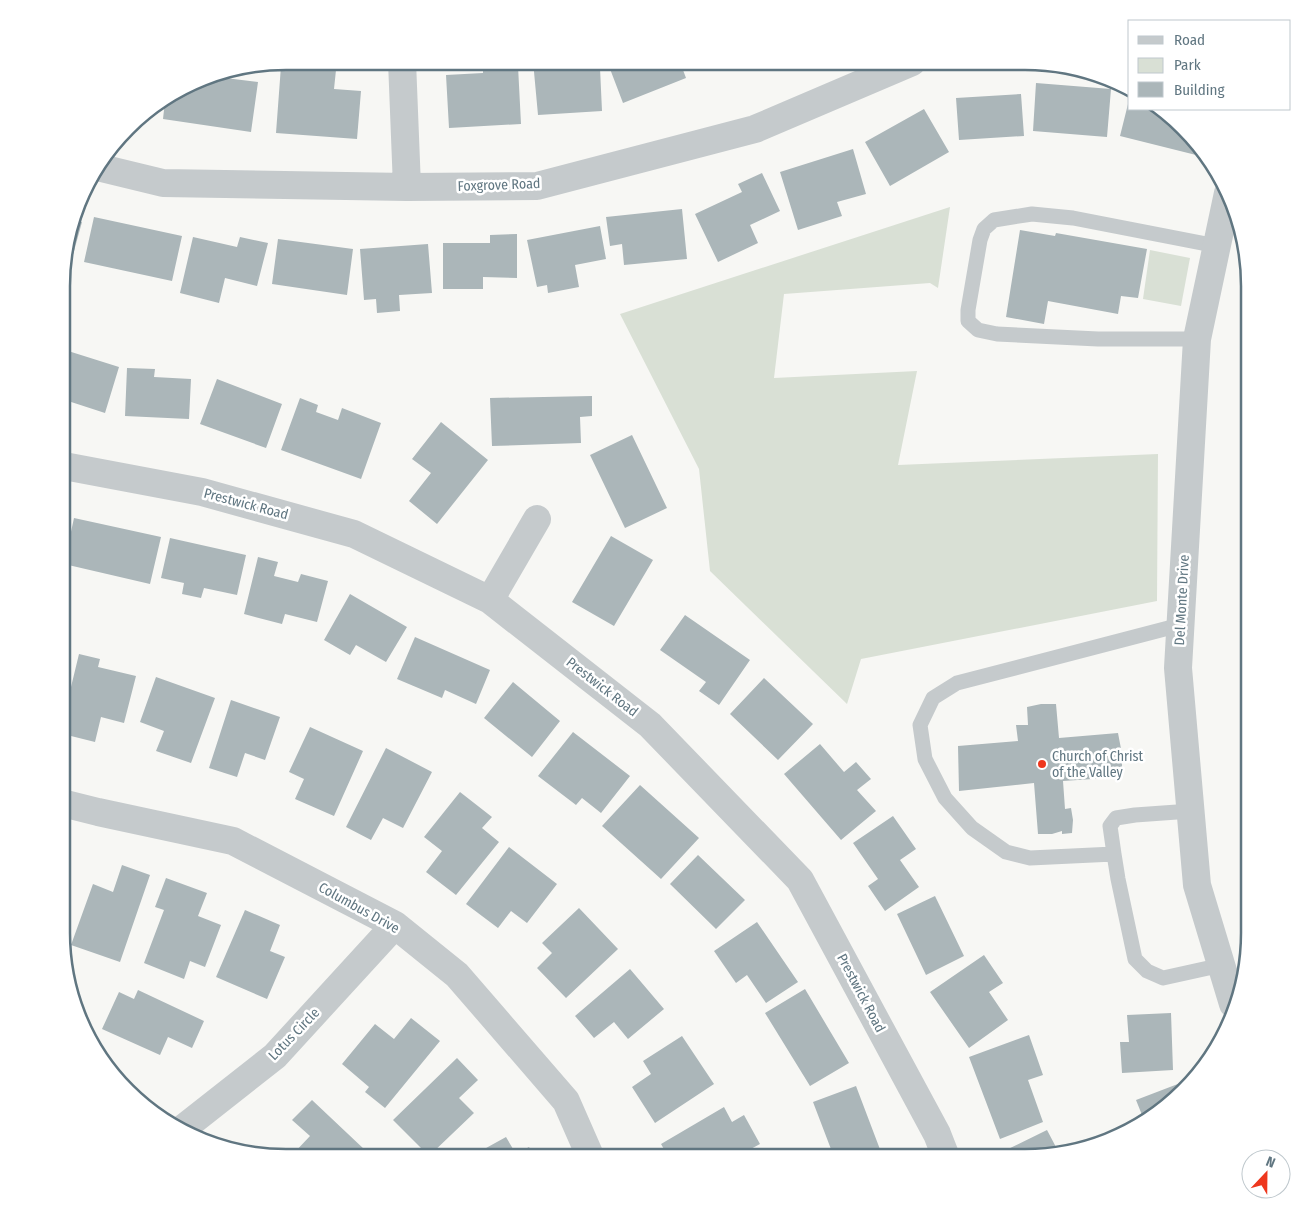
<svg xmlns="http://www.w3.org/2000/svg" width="1311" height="1219" font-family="'Fira Sans Condensed',sans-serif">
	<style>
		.green { fill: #d9e0d5 }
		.building { fill: #abb6b9 }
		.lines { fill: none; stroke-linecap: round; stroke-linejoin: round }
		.service { stroke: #c5cacc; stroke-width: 15 }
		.minor { stroke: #c5cacc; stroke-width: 28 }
		.poi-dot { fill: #ee371d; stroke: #fff; stroke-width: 2 }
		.labels { text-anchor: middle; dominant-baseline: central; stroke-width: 5; stroke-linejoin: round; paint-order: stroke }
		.street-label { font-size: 14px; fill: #607681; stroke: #fff }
		.poi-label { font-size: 14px; fill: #607681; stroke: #fff; text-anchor: start }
		.rim { fill: none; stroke: #607681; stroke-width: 2.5 }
	</style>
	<rect width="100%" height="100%" fill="#f7f7f4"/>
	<path class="green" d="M950,207L938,288L930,283L784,294L774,378L917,371L898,465L1158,454L1157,601L861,659L847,704L710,571L699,469L620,314Z
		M1150,250L1190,258L1181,306L1143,299Z"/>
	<path class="building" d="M533,61H567V70L600,68L602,111L538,115Z
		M607,61L680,62L686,78L623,103Z
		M691,62H746V63L692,69Z
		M281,66L336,70L334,89L361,91L357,139L276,133Z
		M518,66L521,124L449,128L446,75L483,73V68Z
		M209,76L258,82L251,132L163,119L165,101Z
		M1036,83L1111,89L1107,137L1033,131Z
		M1021,94L1024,136L959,140L956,98Z
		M1129,100L1130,109H1156L1194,138L1198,145L1196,155L1120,136Z
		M924,109L949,152L890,186L865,142Z
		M853,149L866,194L837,202L842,216L798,230L780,172Z
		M762,173L780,211L750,225L758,243L718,262L695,214L742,192L738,184Z
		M682,209L687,259L624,265L622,244L610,246L606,217Z
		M94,217L182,236L172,281L84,262Z
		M74,220L82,222L69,269L65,268L66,242Z
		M600,226L606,259L575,265L579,287L548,293L547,285L537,287L527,240Z
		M1020,230L1055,236L1056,233L1147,249L1138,298L1121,296L1118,314L1048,301L1044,324L1006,317Z
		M517,234V278L483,277V289H443V243H490V235Z
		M193,237L237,247L240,237L268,243L257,286L225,278L219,303L180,293Z
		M278,239L353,249L347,295L272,284Z
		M428,244L432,293L399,295L400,311L377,313L376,299L364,300L360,249Z
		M65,350L119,367L105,413L65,400Z
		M127,368L155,369L154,377L191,379L189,419L125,416Z
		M217,379L282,404L266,448L200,424Z
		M592,396V416L580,417L581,443L492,446L490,398Z
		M300,398L318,405L316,412L338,420L342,408L381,423L361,479L281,450Z
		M441,422L488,460L437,524L409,501L431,473L412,459Z
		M632,435L667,508L625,528L590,455Z
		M1248,513H1249V581H1243Z
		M74,518L161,537L150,584L64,564Z
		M611,536L653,560L614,626L572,602Z
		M170,538L246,555L237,595L204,588L201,598L182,594L184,583L161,578Z
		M258,557L278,562L274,576L298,582L301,574L328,581L317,622L285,614L282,624L244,614Z
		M350,594L407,627L386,662L356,645L350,655L324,640Z
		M685,615L750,660L719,705L699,691L706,682L660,650Z
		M1248,622H1250V660L1245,659Z
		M415,637L490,670L476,704L445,690L442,698L397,679Z
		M79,654L100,659L98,667L136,676L124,723L101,717L95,742L63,734V720Z
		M156,677L215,698L191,763L156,751L164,731L140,722Z
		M1244,677H1250V726H1248Z
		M764,678L813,724L778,760L730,714Z
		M513,682L560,721L532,757L484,718Z
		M231,700L280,717L265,760L245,753L237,777L209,768Z
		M1041,704H1056L1059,738L1118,733L1122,754V777L1063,781L1065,809L1071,808L1073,820L1072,833L1062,834V831L1052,834H1038L1034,783L959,791L958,746L1018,741L1016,725H1028L1027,707Z
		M310,727L363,751L334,816L295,799L304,779L289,772Z
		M573,732L630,776L601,813L582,798L576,805L538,776Z
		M820,744L844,772L856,762L871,779L857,790L876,811L841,840L784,774Z
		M386,748L432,772L403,828L383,818L371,840L346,827Z
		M640,785L699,838L661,879L602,826Z
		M460,792L492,817L482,828L499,842L456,895L426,872L442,851L424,837Z
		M893,816L916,849L900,860L919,887L885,911L868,886L878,879L853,843Z
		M509,847L557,884L527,923L511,911L498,928L466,904Z
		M698,855L745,900L716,929L670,884Z
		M122,865L150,875L120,962L71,945L93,884L113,892Z
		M166,878L207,893L198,916L221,925L205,967L190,961L184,979L144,963L164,910L155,907Z
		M935,896L964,956L926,975L897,914Z
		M579,908L618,949L566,998L537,968L552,953L542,943Z
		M245,910L280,925L270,951L285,957L267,999L216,977Z
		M757,922L798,982L766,1003L747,975L736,983L714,951Z
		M984,955L1003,983L989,992L1008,1020L969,1048L930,992Z
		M630,969L664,1009L628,1039L614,1022L594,1038L575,1016Z
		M805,989L849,1063L810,1086L765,1013Z
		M138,990L204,1021L192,1048L168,1037L160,1055L102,1029L119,992L134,999Z
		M1171,1013L1173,1070L1122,1073L1120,1042H1129L1127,1015Z
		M411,1018L440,1041L385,1108L365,1092L369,1087L342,1064L375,1024L394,1039Z
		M1029,1035L1043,1075L1028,1080L1043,1122L1000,1139L969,1057Z
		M682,1036L714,1084L655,1123L632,1087L651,1074L643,1061Z
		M457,1058L478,1080L459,1098L474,1113L429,1156L393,1120Z
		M1183,1082L1185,1087L1173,1102L1144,1120L1136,1100Z
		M856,1086L881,1152L866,1157H834L813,1102Z
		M312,1100L365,1150L357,1158H297L293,1154L310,1136L292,1120Z
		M724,1107L732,1122L744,1115L760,1144L736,1157L669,1158L661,1144Z
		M1047,1130L1057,1149L1063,1146L1066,1151L1040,1157H1007L1004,1151Z
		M506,1137L516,1154L529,1147L535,1158H468Z"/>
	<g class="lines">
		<path class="service" d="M1197,339H1098L997,334L978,330L968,321V310L980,240L984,229L994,220L1032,214L1073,218L1217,246
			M1180,625L957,683L933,698L920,725L925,759L945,798L972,828L1006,852L1030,858L1114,854L1110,826L1116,818L1135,815L1191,811
			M1114,854L1118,879L1135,959L1147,971L1163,978L1222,965"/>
		<path class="minor" d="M402,61L407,187
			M97,167L163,183L407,187L537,186L755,129L912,62
			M1228,193L1197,339L1178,668L1197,885L1233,1004
			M64,466L202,492L354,534L490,600L650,725L800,880L937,1134L946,1157
			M490,600L537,519
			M62,803L98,812L233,841L395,925L457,975L566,1101L591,1158
			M181,1130L275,1056L395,925"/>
	</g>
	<circle class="poi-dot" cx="1042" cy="764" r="5"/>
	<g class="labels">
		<g class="street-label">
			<text transform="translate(499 185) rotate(-2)">Foxgrove Road</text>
			<text transform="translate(246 504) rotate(15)">Prestwick Road</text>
			<text transform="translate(1182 600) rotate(-87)">Del Monte Drive</text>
			<text transform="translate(602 687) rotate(38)">Prestwick Road</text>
			<text transform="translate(359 908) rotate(29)">Columbus Drive</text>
			<text transform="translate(861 993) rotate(62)">Prestwick Road</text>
			<text transform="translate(294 1034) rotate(-46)">Lotus Circle</text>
		</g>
		<g class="poi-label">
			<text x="1052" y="756">Church of Christ<tspan x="1052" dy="16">of the Valley</tspan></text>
		</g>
	</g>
	<path d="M0 0H1311V1219H0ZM286 70H1025A216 216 0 0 1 1241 286V933A216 216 0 0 1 1025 1149H286A216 216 0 0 1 70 933V286A216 216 0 0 1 286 70Z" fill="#fff" fill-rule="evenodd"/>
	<path class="rim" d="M286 70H1025A216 216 0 0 1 1241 286V933A216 216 0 0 1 1025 1149H286A216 216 0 0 1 70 933V286A216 216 0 0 1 286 70Z"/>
	<rect x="1128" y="20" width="162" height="90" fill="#ffffff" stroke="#bfc8cd"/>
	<rect x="1138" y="36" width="25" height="8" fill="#c5cacc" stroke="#bfc8cd"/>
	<text x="1174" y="45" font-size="15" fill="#607681">Road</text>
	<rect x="1138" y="58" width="25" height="15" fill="#d9e0d5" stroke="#bfc8cd"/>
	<text x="1174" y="70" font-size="15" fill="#607681">Park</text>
	<rect x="1138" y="82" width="25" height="15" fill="#abb6b9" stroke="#bfc8cd"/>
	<text x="1174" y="95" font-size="15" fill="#607681">Building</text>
	<g transform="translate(1266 1174) rotate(22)"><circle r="24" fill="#ffffff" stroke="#bfc8cd"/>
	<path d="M0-4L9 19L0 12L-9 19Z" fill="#ee371d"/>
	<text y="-8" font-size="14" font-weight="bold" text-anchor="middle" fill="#607681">N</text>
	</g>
</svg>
